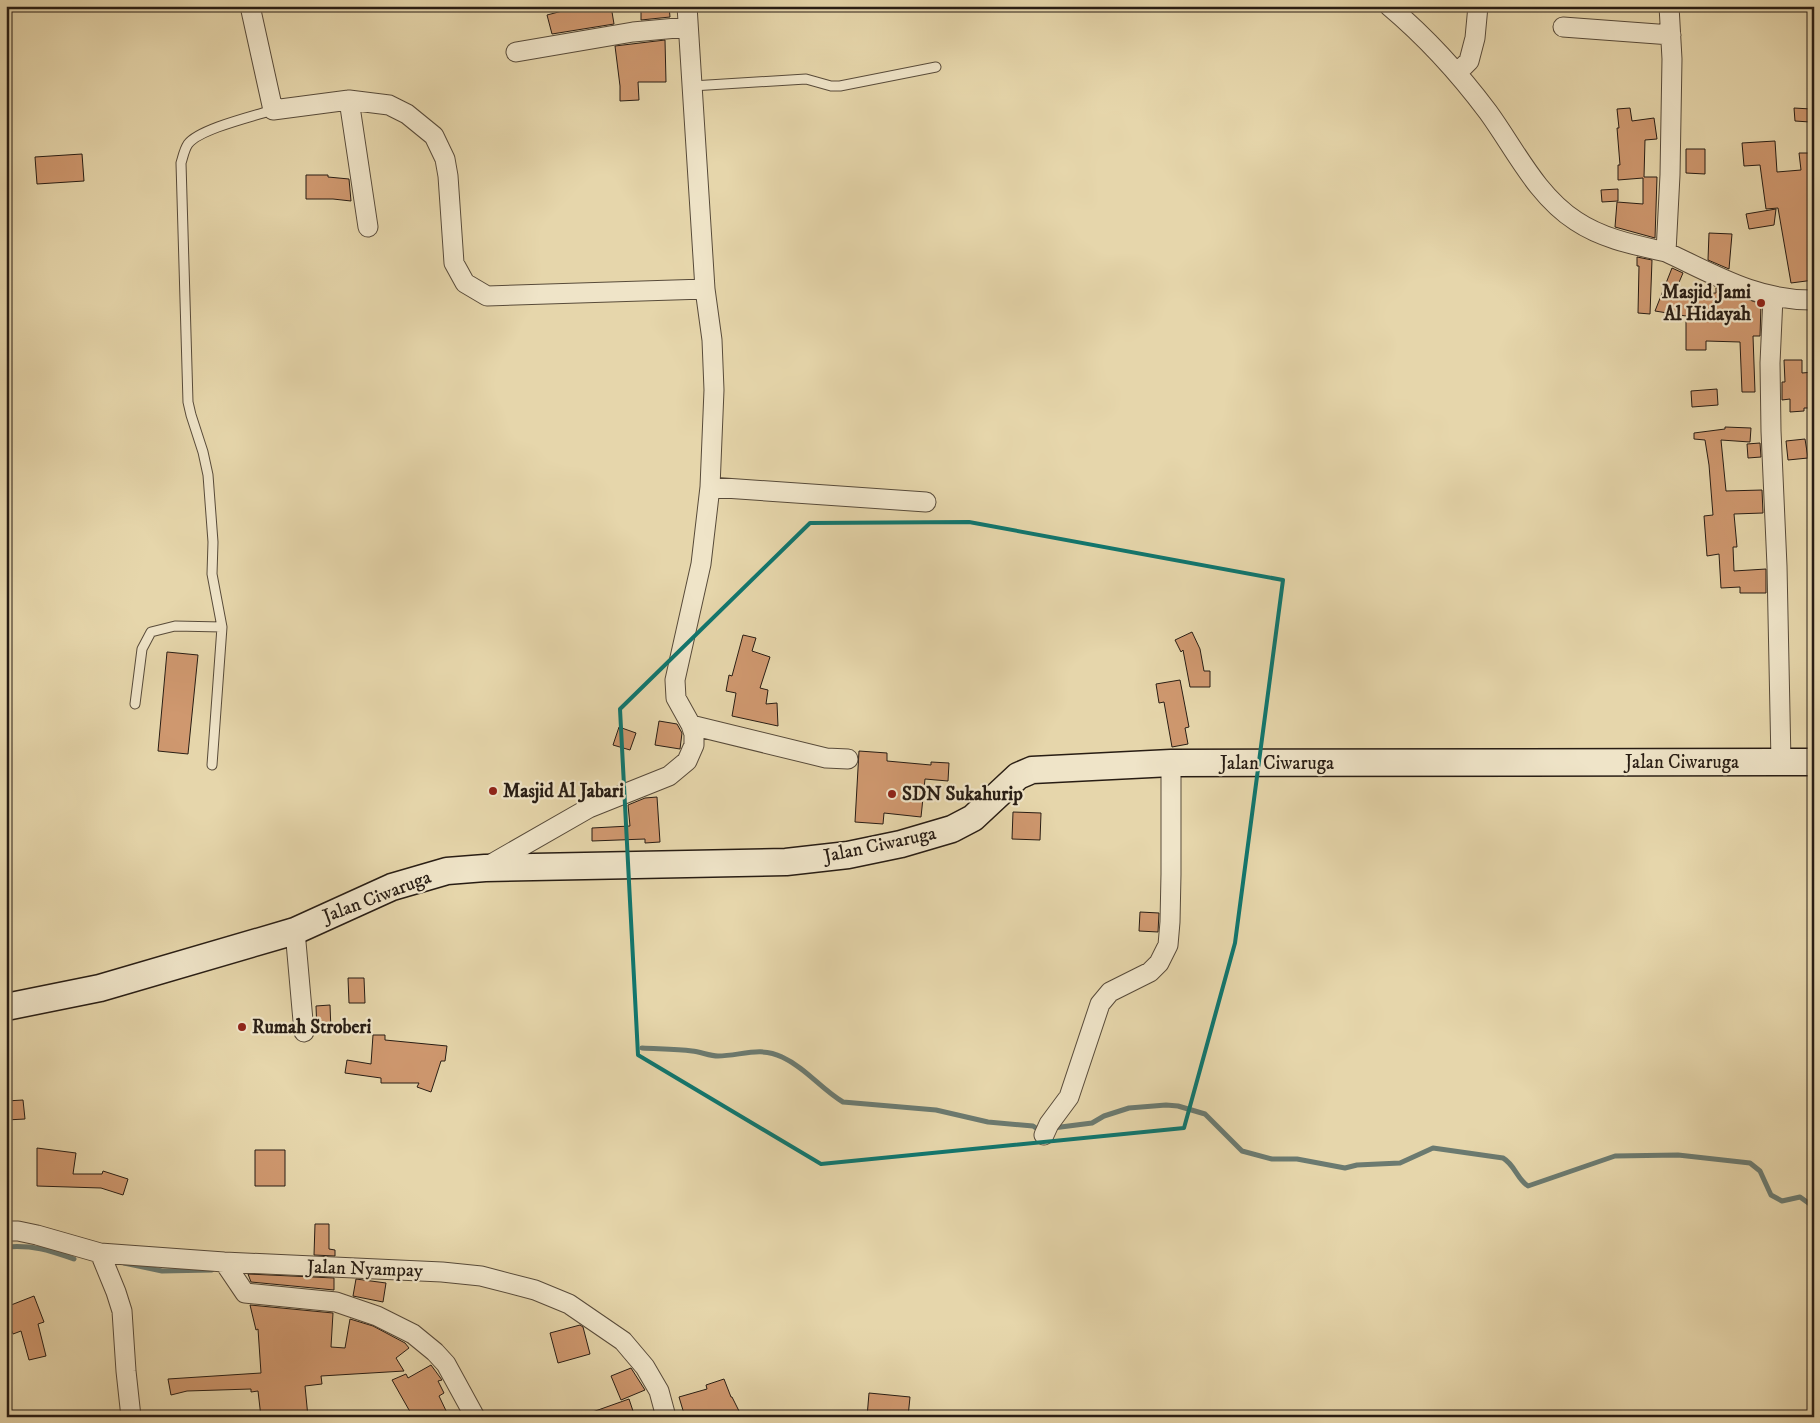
<svg xmlns="http://www.w3.org/2000/svg" width="1820" height="1423" font-family="'IM FELL DW Pica',serif">
	<style>
		.lines { fill: none; stroke-linecap: round; stroke-linejoin: round }
		.stream { stroke: #6b7a70; stroke-width: 5 }
		.building { fill: #cf986f; stroke: #281d14 }
		.lane-casing { stroke: #584b3a; stroke-width: 11 }
		.street-casing { stroke: #584b3a; stroke-width: 21 }
		.secondary-casing { stroke: #281d14; stroke-width: 29 }
		.lane { stroke: #efe4c8; stroke-width: 9 }
		.street { stroke: #efe4c8; stroke-width: 19 }
		.secondary { stroke: #efe4c8; stroke-width: 26 }
		.marked { fill: none; stroke: #0f766e; stroke-width: 4; stroke-linejoin: round }
		.poi-dot { fill: #8f2418; stroke: #efe4c8; stroke-width: 2 }
		.labels { text-anchor: middle; dominant-baseline: central; stroke-width: 4.5; stroke-linejoin: round; paint-order: stroke }
		.poi-label { font-size: 19px; font-weight: bold; fill: #281d14; stroke: #efe4c8; text-anchor: start }
		.street-label { font-size: 19px; fill: #281d14; stroke: #efe4c8 }
	</style>
	<rect width="100%" height="100%" fill="#e6d6ab"/>
	<filter id="stains"><feTurbulence type="fractalNoise" baseFrequency=".004" numOctaves="4"/><feColorMatrix values="0 0 0 0 .2 0 0 0 0 .09 0 0 0 0 .02 0 0 0 .5 -.17"/></filter>
	<radialGradient id="worn" r=".72"><stop offset=".6" stop-color="#630" stop-opacity="0"/><stop offset="1" stop-color="#630" stop-opacity=".3"/></radialGradient>
	<g class="lines">
		<path class="stream" d="M642,1048C659,1049 676,1049 692,1051C701,1052 710,1056 718,1056C740,1056 760,1046 782,1057C806,1068 821,1089 843,1102L936,1110L988,1122L1033,1126L1039,1130H1042
			M1053,1128L1092,1123L1104,1116L1129,1108L1166,1105L1178,1106L1205,1114L1242,1151L1272,1159H1297L1345,1168L1357,1165L1400,1163L1433,1148L1503,1158C1515,1165 1517,1179 1528,1186L1615,1156L1678,1155L1750,1163L1760,1171L1771,1195L1782,1201L1800,1197L1814,1207
			M6,1247C34,1245 48,1250 74,1259
			M124,1263L162,1271L212,1270"/>
	</g>
	<path class="building" d="M569,6H611L614,24L552,34L547,15L570,9Z
		M641,6H669L670,17L641,20Z
		M665,40L666,82H638L639,100L620,101V86L615,46Z
		M1630,108L1632,121L1654,118L1657,139L1645,140L1644,177H1657L1655,238L1615,227L1617,202L1643,204V178L1618,180V165H1620L1617,128H1619L1617,109Z
		M1794,108L1811,109L1810,122L1795,121Z
		M1775,141L1777,172L1801,170L1799,153H1814V280L1791,283L1778,208L1766,209L1760,165L1744,166L1742,143Z
		M1686,149H1705V174L1686,173Z
		M82,154L84,181L37,184L35,157Z
		M306,175H328V177L349,179L351,201L333,199H306Z
		M1618,189V201L1602,202L1601,190Z
		M1776,209L1774,225L1749,229L1746,214Z
		M1709,233L1732,234L1729,269L1708,260Z
		M1637,257L1652,260L1650,314L1638,313L1639,266H1637Z
		M1672,268L1683,273L1674,294L1716,293V288L1761,304L1760,336H1753L1755,392H1742L1740,342L1706,341V350H1686V316L1655,311Z
		M1784,360H1802V373L1814,372V408H1804V411L1790,412V399L1782,400V382H1785Z
		M1717,389L1718,405L1692,407L1691,391Z
		M1725,427L1751,428L1750,442L1721,440L1726,491L1762,490L1763,513L1734,514L1737,547H1733L1734,571L1766,569V593H1740V587L1721,588L1719,554L1707,556L1704,516L1713,515L1709,465L1705,440L1694,439V433L1725,429Z
		M1805,439L1808,458L1788,460L1786,441Z
		M1760,443L1761,457L1748,458L1747,444Z
		M1192,632L1200,649L1204,671H1210V687H1190L1183,650L1181,652L1175,640Z
		M743,635L756,638L752,651L770,657L760,688L768,690L766,704L777,703L778,726L732,716L736,693L726,691L729,675L732,676Z
		M167,652L198,655L188,754L158,751Z
		M1180,680L1189,727L1185,728L1188,744L1172,747L1164,702L1159,703L1156,684Z
		M659,721L677,724L682,733L680,749L655,745Z
		M619,727L636,733L630,750L613,745Z
		M859,751L887,753V761L931,765V762L949,763L948,781L925,779L921,817L884,813L883,824L855,822Z
		M657,797L660,842L645,843V839L592,841V828L630,826L628,805L645,798Z
		M1013,812L1041,813L1040,840L1012,839Z
		M1140,912L1159,913L1158,932L1139,931Z
		M348,978H364L365,1003H349Z
		M330,1005L331,1030L317,1031L316,1006Z
		M373,1035H385V1040L447,1046L445,1061H441L431,1092L417,1087L419,1083H381V1078L345,1073L347,1060L371,1064Z
		M23,1100L25,1119L6,1120V1101Z
		M37,1148L76,1153L73,1174H102L103,1171L128,1179L123,1195L101,1188L37,1186Z
		M255,1150H285V1186H255Z
		M315,1224H329V1249L335,1250V1256L314,1255Z
		M248,1274L334,1278V1290L251,1282Z
		M356,1279L386,1283L383,1302L353,1296Z
		M34,1296L44,1322L38,1324L46,1356L29,1360L21,1331L13,1334L6,1316V1307Z
		M250,1305L333,1313L331,1347L345,1348L350,1319L373,1326L405,1343L409,1348L396,1358L404,1371L321,1376L322,1384L305,1386L308,1417H261L258,1391L251,1392V1389L187,1391L171,1395L168,1379L261,1373L258,1329L256,1330Z
		M580,1325L583,1327L590,1354L558,1363L550,1333Z
		M431,1365L442,1380L438,1381L444,1393L439,1396L449,1417H413L392,1380L406,1374L408,1378Z
		M631,1368L645,1390L621,1400L611,1376Z
		M724,1379L731,1397H732L742,1417H685L679,1397L707,1389L706,1385Z
		M869,1393L910,1397L908,1417H867Z
		M629,1399L635,1417H584V1415Z"/>
	<g class="lines">
		<g class="lane-casing">
			<path id="lane" d="M692,86L806,79L831,86H840L936,67
				M135,704L142,649L151,632L175,626L222,627
				M212,765L222,627L212,574L213,542L208,475L203,452L191,415L188,402L181,163C183,157 184,150 188,144C199,129 254,116 273,110"/>
		</g>
		<g class="street-casing">
			<path id="street" d="M250,6L273,110L349,100L389,105L407,114L434,136L445,159L448,176L454,263L465,283L487,296L705,289
				M1389,6C1427,38 1458,72 1488,112C1515,149 1536,195 1576,221C1603,239 1635,245 1666,252
				M1669,6L1672,59L1670,175L1666,252C1715,275 1758,301 1814,300
				M1563,27L1671,35
				M516,52L633,32L688,27
				M1457,73L1469,61L1475,38L1478,6
				M349,100L368,227
				M1773,297L1770,363L1771,431L1777,566L1781,762
				M710,487L926,502
				M691,725L826,758L848,759
				M486,867L589,808L669,776L687,761L694,745V734L691,725L676,698L675,680L701,564L710,487L714,390L712,340L705,289L687,6
				M295,931L304,1032
				M1044,1135L1049,1124L1069,1097L1100,1004L1110,992L1150,972L1159,963L1168,945L1170,922L1171,874V763
				M6,1231H18L37,1235L100,1253L224,1262L442,1272L481,1276L535,1290L569,1304L623,1341L645,1367L659,1391L666,1417
				M100,1253L116,1292L122,1311L126,1371L131,1417
				M224,1262L245,1293L336,1302L377,1316L413,1334L435,1352L446,1364L475,1417"/>
		</g>
		<g class="secondary-casing">
			<path id="secondary" d="M6,1007L100,988L295,931L392,887L447,871L485,868L786,862L848,855L901,844L952,829L973,818L1018,776L1032,770L1171,763L1814,762"/>
		</g>
		<use href="#lane" class="lane"/>
		<use href="#street" class="street"/>
		<use href="#secondary" class="secondary"/>
	</g>
	<path class="marked" d="M969,522L1283,580L1235,943L1184,1128L821,1164L638,1055L620,709L810,523Z"/>
	<g class="poi-dot">
		<circle cx="1761" cy="303" r="5"/>
		<circle cx="493" cy="791" r="5"/>
		<circle cx="892" cy="794" r="5"/>
		<circle cx="242" cy="1027" r="5"/>
	</g>
	<g class="labels">
		<g class="poi-label">
			<text x="1751" y="292" text-anchor="end">Masjid Jami<tspan x="1751" dy="22">Al Hidayah</tspan></text>
			<text x="503" y="791">Masjid Al Jabari</text>
			<text x="902" y="794">SDN Sukahurip</text>
			<text x="252" y="1027">Rumah Stroberi</text>
		</g>
		<g class="street-label">
			<text x="1682" y="762">Jalan Ciwaruga</text>
			<text x="1277" y="763">Jalan Ciwaruga</text>
			<text transform="translate(880 845) rotate(-12)">Jalan Ciwaruga</text>
			<text transform="translate(377 897) rotate(-21)">Jalan Ciwaruga</text>
			<text transform="translate(365 1269) rotate(2)">Jalan Nyampay</text>
		</g>
	</g>
	<rect width="1820" height="1423" fill="none" stroke="#e6d6ab" stroke-width="25"/>
	<rect x="8" y="8" width="1805" height="1408" fill="none" stroke="#281d14" stroke-width="2.5"/>
	<rect x="12" y="12" width="1795" height="1398" fill="none" stroke="#281d14"/>
	<rect width="100%" height="100%" filter="url(#stains)"/>
	<rect width="100%" height="100%" fill="url(#worn)"/>
</svg>
